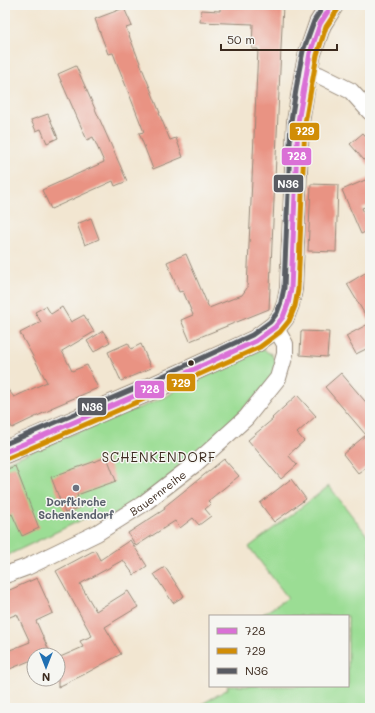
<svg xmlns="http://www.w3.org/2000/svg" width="375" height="713" font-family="Mali,sans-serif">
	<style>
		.green { fill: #9bdd94; stroke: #6b8459 }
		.building { fill: #e99383 }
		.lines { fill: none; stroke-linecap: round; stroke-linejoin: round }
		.minor-casing { stroke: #968878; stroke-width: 18 }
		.secondary-casing { stroke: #968878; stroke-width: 24 }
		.minor { stroke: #fff; stroke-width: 16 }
		.secondary { stroke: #fff; stroke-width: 22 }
		.bus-1-casing { stroke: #f6f6f2; stroke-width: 8 }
		.bus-2-casing { stroke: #f6f6f2; stroke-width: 8 }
		.bus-3-casing { stroke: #f6f6f2; stroke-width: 8 }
		.bus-1 { stroke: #da70d6; stroke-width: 5 }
		.bus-2 { stroke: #d18d06; stroke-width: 5 }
		.bus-3 { stroke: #595b62; stroke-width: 5 }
		.bus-dot { fill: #3b2a1e; stroke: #f6f6f2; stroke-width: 1.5 }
		.worship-dot { fill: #6b7280; stroke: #f6f6f2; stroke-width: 1.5 }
		.labels { text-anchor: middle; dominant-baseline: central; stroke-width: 3; stroke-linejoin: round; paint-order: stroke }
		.street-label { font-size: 11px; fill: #3b2a1e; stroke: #f6f6f2 }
		.worship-label { font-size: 11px; font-weight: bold; fill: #5b616d; stroke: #f6f6f2 }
		.quarter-label { font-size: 13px; letter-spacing: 1px; fill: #3b2a1e; stroke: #f6f6f2 }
		.line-badge { stroke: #f6f6f2; stroke-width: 1.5 }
		.badge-label { font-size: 11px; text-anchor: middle; font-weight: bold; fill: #fff }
	</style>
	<rect width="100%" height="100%" fill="#f6f6f2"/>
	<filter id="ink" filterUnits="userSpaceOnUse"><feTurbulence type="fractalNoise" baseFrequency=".025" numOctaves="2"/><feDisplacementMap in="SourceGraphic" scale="8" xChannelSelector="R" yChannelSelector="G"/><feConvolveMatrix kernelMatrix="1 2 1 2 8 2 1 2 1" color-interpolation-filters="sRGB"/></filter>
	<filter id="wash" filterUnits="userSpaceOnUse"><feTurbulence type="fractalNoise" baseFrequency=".012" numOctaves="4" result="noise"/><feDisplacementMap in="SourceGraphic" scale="16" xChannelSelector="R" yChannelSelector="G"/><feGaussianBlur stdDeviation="0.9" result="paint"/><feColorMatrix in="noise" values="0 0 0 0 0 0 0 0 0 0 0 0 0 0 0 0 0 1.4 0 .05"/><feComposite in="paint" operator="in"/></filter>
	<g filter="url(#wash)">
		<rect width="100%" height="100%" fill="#f2e6d1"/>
		<path class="green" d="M262,349L271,354L277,365L274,378L192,459L140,500L108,518L94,514L6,556L7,568H5V463L115,416L142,407L169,395L181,386Z
			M329,486L370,539V708H195L228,689L227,686H348V616H260L288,598L249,547Z"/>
		<g id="blocks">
			<path class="building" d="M220,5H283L269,309L190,341L181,320L193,315L183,291L179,292L167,262L186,254L209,308L242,295L247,288L258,49H252L253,24L200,22L201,10L220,11Z
				M124,8L132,26L126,28L160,113H159L170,140L176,138L183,157L153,169L139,133L144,132L113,53L108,54L95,19Z
				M76,66L127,181L115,186L113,181L51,209L42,190L104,162L93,137L87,140L58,74Z
				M48,114L58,138L47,143L41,129L36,131L31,120Z
				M363,133L370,141V167L350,144Z
				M370,178V205L362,208L370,226V230L361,234L342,190Z
				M311,184L338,185L336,252L308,251Z
				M91,218L99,239L85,245L77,224Z
				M370,270V347L356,354L346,336L370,323L347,284Z
				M46,306L51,314L62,307L71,322L84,315L94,332L62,351L72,371L87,365L98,388L51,408L52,409L12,428L5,412V386L14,397L47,382L20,333L41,322L35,312Z
				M103,331L110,342L94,352L87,341Z
				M301,331L329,332L327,357L300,355Z
				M128,343L131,349L141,344L151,368L121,381L108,352Z
				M341,373L370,407V464L358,473L343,454L366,435L325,387Z
				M297,395L316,416L297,433L304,441L288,455L297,465L281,479L248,440L273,419L272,418Z
				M107,457L116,481L77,495L81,507L65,513L51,477Z
				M224,459L239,476L208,501L211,504L205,509L211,516L199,525L193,518L180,528L175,521L136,546L128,533L165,509L164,507Z
				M15,466L39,528L22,536L12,514L5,517V470Z
				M291,479L306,499L274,522L260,503Z
				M130,540L147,566L134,575L123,560L80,584L96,611L128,591L138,607L105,627L121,654L83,675L58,687V658L83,647L80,641L92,636L56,571L95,550L100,560Z
				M165,567L184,596L173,603L154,574Z
				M37,578L53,613L36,621L51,655H34V659L5,671V652L30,642L17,614L5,619V592Z"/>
		</g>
	</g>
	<g filter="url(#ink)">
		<use href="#blocks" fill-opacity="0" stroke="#968878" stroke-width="1"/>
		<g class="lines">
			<g class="minor-casing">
				<g id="minor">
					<path d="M306,72L319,75L351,91L370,112"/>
					<path id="s1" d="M5,575L8,574L27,567L97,533L143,504L195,464L246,418L278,378L285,354V344L275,327"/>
				</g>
			</g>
			<g class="secondary-casing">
				<path id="secondary" d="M5,452L155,387L256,341L275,327L283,317L288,304L291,289L298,122L306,72L310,53L320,24L332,5"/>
			</g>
			<use href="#minor" class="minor"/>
			<use href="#secondary" class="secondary"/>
			<g class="bus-1-casing">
				<path id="bus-1" d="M5,452L155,387L256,341L275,327L283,317L288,304L291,289L298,122L310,53L320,24L332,5"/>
			</g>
			<g class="bus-2-casing">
				<path id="bus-2" d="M8,458L158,393L260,347L280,332L289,321L295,306L298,290L305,123L317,55L326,27L338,9"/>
			</g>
			<g class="bus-3-casing">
				<path id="bus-3" d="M5,444L152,381L252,335L270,322L277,313L281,302L284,288L291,121L299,71L303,51L314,21L324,5"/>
			</g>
			<use href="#bus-1" class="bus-1"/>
			<use href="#bus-2" class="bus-2"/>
			<use href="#bus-3" class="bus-3"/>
		</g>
	</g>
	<circle class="bus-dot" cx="191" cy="363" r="3.5"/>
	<circle class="worship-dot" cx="76" cy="488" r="4"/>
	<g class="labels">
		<g class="street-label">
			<text stroke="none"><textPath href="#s1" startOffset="174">Bauernreihe</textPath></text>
		</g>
		<g class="worship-label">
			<text x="76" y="501">Dorfkirche<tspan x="76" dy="13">Schenkendorf</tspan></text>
		</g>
		<g class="quarter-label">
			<text x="159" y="456">SCHENKENDORF</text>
		</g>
	</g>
	<g class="line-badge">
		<rect x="289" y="122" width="31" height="19" rx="4" fill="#d18d06"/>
		<rect x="281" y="147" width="31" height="19" rx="4" fill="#da70d6"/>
		<rect x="273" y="174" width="31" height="19" rx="4" fill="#595b62"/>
		<rect x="166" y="373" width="30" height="19" rx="4" fill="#d18d06"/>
		<rect x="134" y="380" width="31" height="19" rx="4" fill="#da70d6"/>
		<rect x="77" y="397" width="30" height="19" rx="4" fill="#595b62"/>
	</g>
	<g class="badge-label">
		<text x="305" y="135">729</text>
		<text x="297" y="160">728</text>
		<text x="288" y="188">N36</text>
		<text x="181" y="387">729</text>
		<text x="150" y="393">728</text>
		<text x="92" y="411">N36</text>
	</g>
	<rect width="375" height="713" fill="none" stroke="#f6f6f2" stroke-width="20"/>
	<rect x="209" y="615" width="140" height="72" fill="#f6f6f2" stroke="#aba49d"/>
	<rect x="217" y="628" width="20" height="6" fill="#da70d6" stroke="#aba49d"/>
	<text x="245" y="635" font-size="12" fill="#3b2a1e">728</text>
	<rect x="217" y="648" width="20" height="6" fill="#d18d06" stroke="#aba49d"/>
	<text x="245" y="655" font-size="12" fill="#3b2a1e">729</text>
	<rect x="217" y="668" width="20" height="6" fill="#595b62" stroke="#aba49d"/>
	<text x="245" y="675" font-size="12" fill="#3b2a1e">N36</text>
	<g transform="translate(46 667) rotate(180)"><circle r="19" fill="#f6f6f2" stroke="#aba49d"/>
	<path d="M0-3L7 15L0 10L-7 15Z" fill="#1f6fb2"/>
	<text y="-6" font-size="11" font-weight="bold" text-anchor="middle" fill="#3b2a1e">N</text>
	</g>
	<path d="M221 44v6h116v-6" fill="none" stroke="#3b2a1e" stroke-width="2"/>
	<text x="227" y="44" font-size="12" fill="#3b2a1e" stroke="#f6f6f2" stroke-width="3" paint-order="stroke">50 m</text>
</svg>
